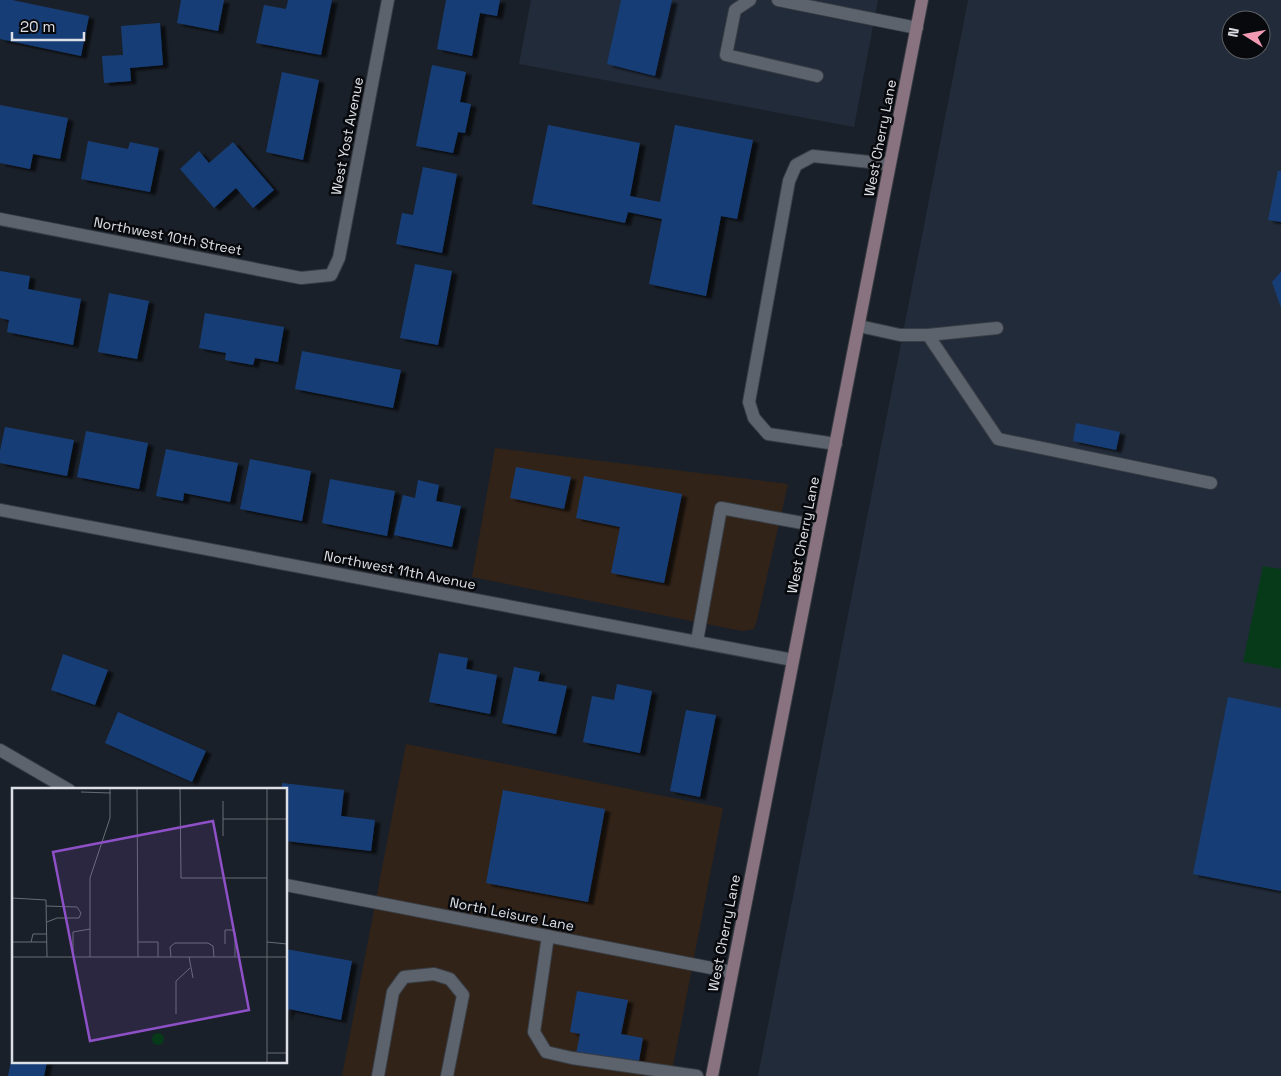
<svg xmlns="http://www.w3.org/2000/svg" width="1281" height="1076" font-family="'Space Grotesk',sans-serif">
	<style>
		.commercial { fill: #322318 }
		.built { fill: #222b39; fill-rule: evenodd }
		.garden { fill: #073a19 }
		.building { fill: #173e76; filter: url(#shadow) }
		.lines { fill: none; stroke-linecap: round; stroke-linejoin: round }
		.service-casing { stroke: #393d44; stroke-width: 14 }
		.minor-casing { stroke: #393d44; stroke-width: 14 }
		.secondary-casing { stroke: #393d44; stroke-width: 14 }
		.service { stroke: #5c636d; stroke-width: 12 }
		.minor { stroke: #5c636d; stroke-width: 12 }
		.secondary { stroke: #8a7380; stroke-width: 12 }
		.labels { text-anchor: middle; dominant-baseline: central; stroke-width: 5; stroke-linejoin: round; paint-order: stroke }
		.street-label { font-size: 14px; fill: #dce0e6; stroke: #07090d }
		.inset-road { fill: none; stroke: #686d75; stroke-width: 1 }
		.view { fill: #8e50c7; fill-opacity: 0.15; stroke: #8e50c7; stroke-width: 2.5 }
		.inset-edge { fill: none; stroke: #dce0e6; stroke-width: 2.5 }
	</style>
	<defs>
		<filter id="shadow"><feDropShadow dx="5.5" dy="3" stdDeviation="1" flood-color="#0009"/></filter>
	</defs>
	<rect width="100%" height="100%" fill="#1a2029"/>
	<path class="commercial" d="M495,448L788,484L757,620L754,629L742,631L472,577Z
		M406,744L723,808L671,1076H342Z"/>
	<path class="built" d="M531,0H878L854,127L519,64Z
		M968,0H1281V1076H758ZM1231,20H1261V50H1231Z"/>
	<path class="garden" d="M1263,566L1281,569V669L1243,662Z"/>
	<path class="building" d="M0,0H12L89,16L81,56L0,39Z
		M181,0H224L218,31L177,23Z
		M288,0H332L321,55L256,43L264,5L286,9Z
		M446,0H500L497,16L480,13L472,56L437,49Z
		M621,0H672L655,76L607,64Z
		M160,23L163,65L130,68L131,81L104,83L102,56L123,55L121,26Z
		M432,65L466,72L460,102L471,104L465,133L458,132L453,153L416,146Z
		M282,72L319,80L303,160L266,152Z
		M0,105L68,118L60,159L33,154L30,169L0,163Z
		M548,125L640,143L630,196L660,202L675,125L753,140L737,219L721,216L706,296L649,284L662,219L628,212L625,223L532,204Z
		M88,141L128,149L130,142L159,148L150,192L81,179Z
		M233,142L274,190L253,208L236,188L214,208L180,169L199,151L209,163Z
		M423,167L457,174L442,253L396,244L402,213L413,215Z
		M1278,171H1281V222L1268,220Z
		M415,264L452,271L438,345L400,338Z
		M0,271L30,276L28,289L81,299L73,345L7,332L9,320L0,318Z
		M1281,272V308L1272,282Z
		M109,293L149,301L137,359L98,352Z
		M205,313L284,327L278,362L255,358L253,365L225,360L226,353L199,348Z
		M302,351L401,370L393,408L295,389Z
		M1076,423L1120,432L1116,450L1073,441Z
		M5,427L74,440L67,476L0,463V451Z
		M86,431L148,443L139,489L77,477Z
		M166,449L238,463L230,502L184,493L183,501L156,496Z
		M250,459L311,471L302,521L240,509Z
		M516,467L571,477L564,509L510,498Z
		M584,476L682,494L664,583L611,573L620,527L576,518Z
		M330,479L395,491L387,536L322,523Z
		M418,480L439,485L436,501L461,506L452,547L394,535L403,495L415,498Z
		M439,653L468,658L466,669L497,675L490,714L429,702Z
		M63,654L108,670L95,705L51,690Z
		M514,667L540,672L538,681L567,686L556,734L502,723Z
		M617,684L652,691L640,753L583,742L592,696L614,700Z
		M1228,697L1281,708V891L1193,874Z
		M686,710L716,715L700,797L670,791Z
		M118,712L206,751L192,782L105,743Z
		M282,783L344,790L341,816L375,820L371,851L286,841V790H282Z
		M503,790L605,809L588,902L486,883Z
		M286,949L352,961L341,1020L289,1009L286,1019Z
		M577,991L628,1000L621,1034L643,1038L638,1066L576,1054L580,1034L570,1032Z
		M13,1051L14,1062H47L44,1076H8Z"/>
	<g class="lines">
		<g class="service-casing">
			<path id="service" d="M750,0L735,10L726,55L817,76
				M778,0L917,28
				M859,326L900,335H928L997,328
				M928,335L998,439L1211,483
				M836,444L768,434L754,418L749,402L789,181L796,165L813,156L889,164
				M697,641L721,508L819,526
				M548,936L534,1032L546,1052L572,1058L697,1076
				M378,1076L393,992L404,977L434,974L450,979L463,995L447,1076"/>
		</g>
		<g class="minor-casing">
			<path id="minor" d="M0,219L301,278L331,275L339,258L388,0
				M0,510L793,660
				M0,750L69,790
				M286,885L732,972"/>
		</g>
		<g class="secondary-casing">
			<path id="secondary" d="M712,1076L922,0"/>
		</g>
		<use href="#service" class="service"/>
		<use href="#minor" class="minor"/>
		<use href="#secondary" class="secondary"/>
	</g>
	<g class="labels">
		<g class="street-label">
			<text transform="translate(347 136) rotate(-79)">West Yost Avenue</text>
			<text transform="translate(880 138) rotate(-79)">West Cherry Lane</text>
			<text transform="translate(168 236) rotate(11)">Northwest 10th Street</text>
			<text transform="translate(803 535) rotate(-79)">West Cherry Lane</text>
			<text transform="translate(400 570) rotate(11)">Northwest 11th Avenue</text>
			<text transform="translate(512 914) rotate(11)">North Leisure Lane</text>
			<text transform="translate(724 933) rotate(-79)">West Cherry Lane</text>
		</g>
	</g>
	<g transform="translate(12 788)">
		<rect width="275" height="275" fill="#1a2029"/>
		<path d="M140 251a6 6 0 1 1 12 0a6 6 0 1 1-12 0Z" fill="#073a19"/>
		<path class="inset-road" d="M125,0L126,169M168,0L169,90H255M255,0V275M69,4L99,5M211,31H275M211,48V13M0,110L34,112L35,169M34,118L65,119L69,125L67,130H45L35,134M0,154H35M19,154L21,146H35M126,154H146V169M255,154L275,156M213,156V142H220L223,145V169M0,169H275M61,169V144L78,141M78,169V90L98,30V0M159,169L158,159L163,155H196L201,158L202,169M177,169L181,190M164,226V193L178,180M255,265H275"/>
		<path class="view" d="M201,33L237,222L78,253L41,64Z"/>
		<rect width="275" height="275" class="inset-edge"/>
	</g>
	<g transform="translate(1246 35) rotate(281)"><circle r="24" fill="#07090d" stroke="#5c5f64"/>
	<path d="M0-4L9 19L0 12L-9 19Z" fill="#f19ab3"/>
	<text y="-8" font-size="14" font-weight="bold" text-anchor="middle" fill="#dce0e6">N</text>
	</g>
	<path d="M12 32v8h72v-8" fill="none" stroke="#dce0e6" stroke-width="2.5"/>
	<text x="20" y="32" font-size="15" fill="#dce0e6" stroke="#07090d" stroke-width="4" paint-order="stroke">20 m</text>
</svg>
